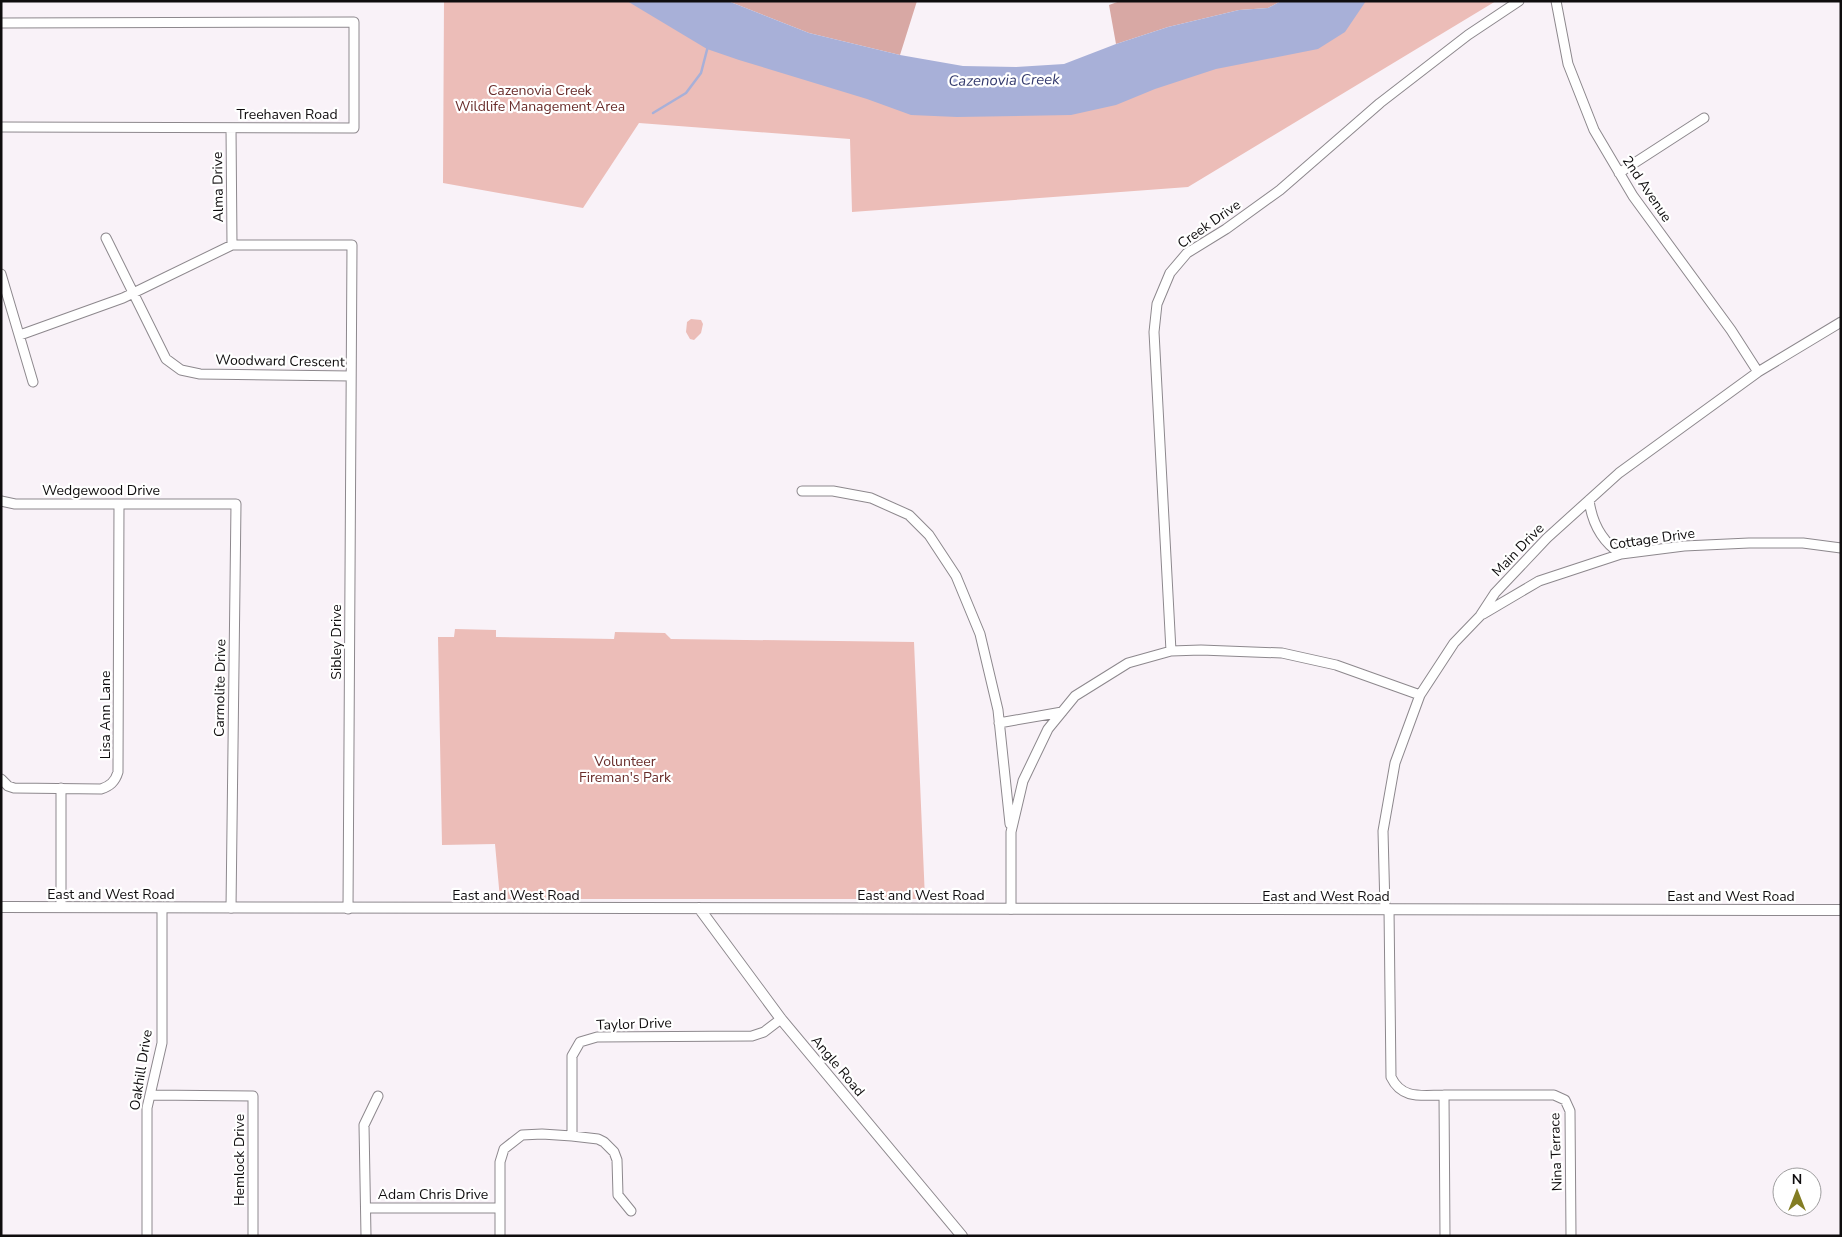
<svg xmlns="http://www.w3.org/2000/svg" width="1842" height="1237" font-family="'Nunito Sans',sans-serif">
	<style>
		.green { fill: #ecbdb8 }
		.forest { fill: #d8a8a4 }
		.water { fill: #a8b0d8 }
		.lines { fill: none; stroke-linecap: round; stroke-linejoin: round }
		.stream { stroke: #a8b0d8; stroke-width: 2.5 }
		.minor-casing { stroke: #8d888d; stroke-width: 11 }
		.tertiary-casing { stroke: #8d888d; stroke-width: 12 }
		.minor { stroke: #fff; stroke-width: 9 }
		.tertiary { stroke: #fff; stroke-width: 10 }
		.labels { text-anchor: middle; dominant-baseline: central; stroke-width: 4.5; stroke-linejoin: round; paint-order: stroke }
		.park-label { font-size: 14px; fill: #692d2b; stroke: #fff }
		.street-label { font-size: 14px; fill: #0f0d0e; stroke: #fff }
		.water-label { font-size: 15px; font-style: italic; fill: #343b6e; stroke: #fff }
	</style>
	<rect width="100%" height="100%" fill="#f9f2f8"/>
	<path class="green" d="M444,1H665L1021,99L1326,1H1496L1188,187L852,212L850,139L639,123L583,208L443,183Z
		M691,319L701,320L703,324L701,333L694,340L690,339L686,332L687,322Z
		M455,629L496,630V637L614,639L615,632L665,633L671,639L914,642L925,899H500L495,844L442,845L438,637H454Z"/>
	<path class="forest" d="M728,1H917L900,55L809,33Z
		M1120,1H1281L1268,8L1239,10L1168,27L1116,44L1109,5Z"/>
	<path class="water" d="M627,1H728L809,33L900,55L963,66L1016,67L1064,64L1116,44L1168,27L1239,10L1268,8L1281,1H1366L1345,32L1318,49L1216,69L1155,89L1116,105L1071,115L957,117L911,115L867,99L739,60L707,49Z"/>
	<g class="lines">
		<path class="stream" d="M653,113L686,93L701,73L708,46"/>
		<g class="minor-casing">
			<path id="minor" d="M1556,1L1568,64L1594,130L1633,196L1731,330L1758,372
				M1,23L354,22V128L1,127
				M231,128L232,245
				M1619,173L1704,118
				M106,238L166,359L181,370L200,374L351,376
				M1,274L33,382
				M20,335L123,298L232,245H352L348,909
				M802,491H833L871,498L909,515L929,535L956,576L980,634L998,710L1010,824
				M1589,500C1592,523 1601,541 1621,554
				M1,501L15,504H236L231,908
				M1483,614L1539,581L1621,554L1684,546L1749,543H1803L1841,548
				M1171,651L1154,332L1157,304L1170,273L1187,253L1226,229L1280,190L1380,103L1468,35L1519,1
				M999,723L1062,712
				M1,779L8,786L14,788L101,789C110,786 115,782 118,772L119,504
				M61,907V788
				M1011,909V832L1023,781L1048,729L1075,696L1128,663L1171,651L1201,650L1282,653L1336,665L1420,695
				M1385,909L1383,831L1395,763L1420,695L1454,643L1480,616L1495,593L1547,538L1619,473L1758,372L1841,322
				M1389,909L1391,1077C1402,1100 1422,1095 1444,1095
				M150,1095L253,1096V1236
				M572,1136V1056L580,1042L597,1037L752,1036L764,1032L781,1019
				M366,1208H499
				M147,1236V1108L162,1043V908
				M366,1236L364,1125L378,1096
				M500,1236V1162L504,1149L522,1135L542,1134L572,1136L598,1139L604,1142L614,1152L617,1160L618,1195L631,1211
				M1445,1236L1444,1095H1554L1565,1100L1570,1111L1571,1236"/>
		</g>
		<g class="tertiary-casing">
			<path id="tertiary" d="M1,907L1841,910
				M699,908L781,1019L962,1236"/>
		</g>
		<use href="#minor" class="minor"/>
		<use href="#tertiary" class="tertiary"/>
	</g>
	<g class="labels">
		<g class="park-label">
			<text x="540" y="90">Cazenovia Creek<tspan x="540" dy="16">Wildlife Management Area</tspan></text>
			<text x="625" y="761">Volunteer<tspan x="625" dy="16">Fireman's Park</tspan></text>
		</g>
		<g class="street-label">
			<text x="287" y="114">Treehaven Road</text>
			<text transform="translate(218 187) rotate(-91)">Alma Drive</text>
			<text transform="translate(1647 189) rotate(56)">2nd Avenue</text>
			<text transform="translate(1209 224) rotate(-35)">Creek Drive</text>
			<text transform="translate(280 361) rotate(1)">Woodward Crescent</text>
			<text x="101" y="490">Wedgewood Drive</text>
			<text transform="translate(1652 539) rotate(-8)">Cottage Drive</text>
			<text transform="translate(1518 550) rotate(-46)">Main Drive</text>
			<text transform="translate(336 642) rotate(-90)">Sibley Drive</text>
			<text transform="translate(220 688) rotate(-89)">Carmolite Drive</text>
			<text transform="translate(105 715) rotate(-90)">Lisa Ann Lane</text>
			<text x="111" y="894">East and West Road</text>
			<text x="516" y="895">East and West Road</text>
			<text x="921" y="895">East and West Road</text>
			<text x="1326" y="896">East and West Road</text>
			<text x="1731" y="896">East and West Road</text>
			<text transform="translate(634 1024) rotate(-2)">Taylor Drive</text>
			<text transform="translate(838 1066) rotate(50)">Angle Road</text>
			<text transform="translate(141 1070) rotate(-81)">Oakhill Drive</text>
			<text transform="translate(1556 1152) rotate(-92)">Nina Terrace</text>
			<text transform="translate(239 1160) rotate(-90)">Hemlock Drive</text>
			<text x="433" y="1194">Adam Chris Drive</text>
		</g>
		<g class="water-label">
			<text transform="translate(1004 80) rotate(-1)">Cazenovia Creek</text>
		</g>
	</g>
	<rect width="1842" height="1237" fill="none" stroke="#0f0d0e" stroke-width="5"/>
	<g transform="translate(1797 1192)"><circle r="24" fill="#ffffff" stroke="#9f9e9f"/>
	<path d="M0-4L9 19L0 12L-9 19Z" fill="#837d24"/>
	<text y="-8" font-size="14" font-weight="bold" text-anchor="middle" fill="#0f0d0e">N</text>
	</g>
</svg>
